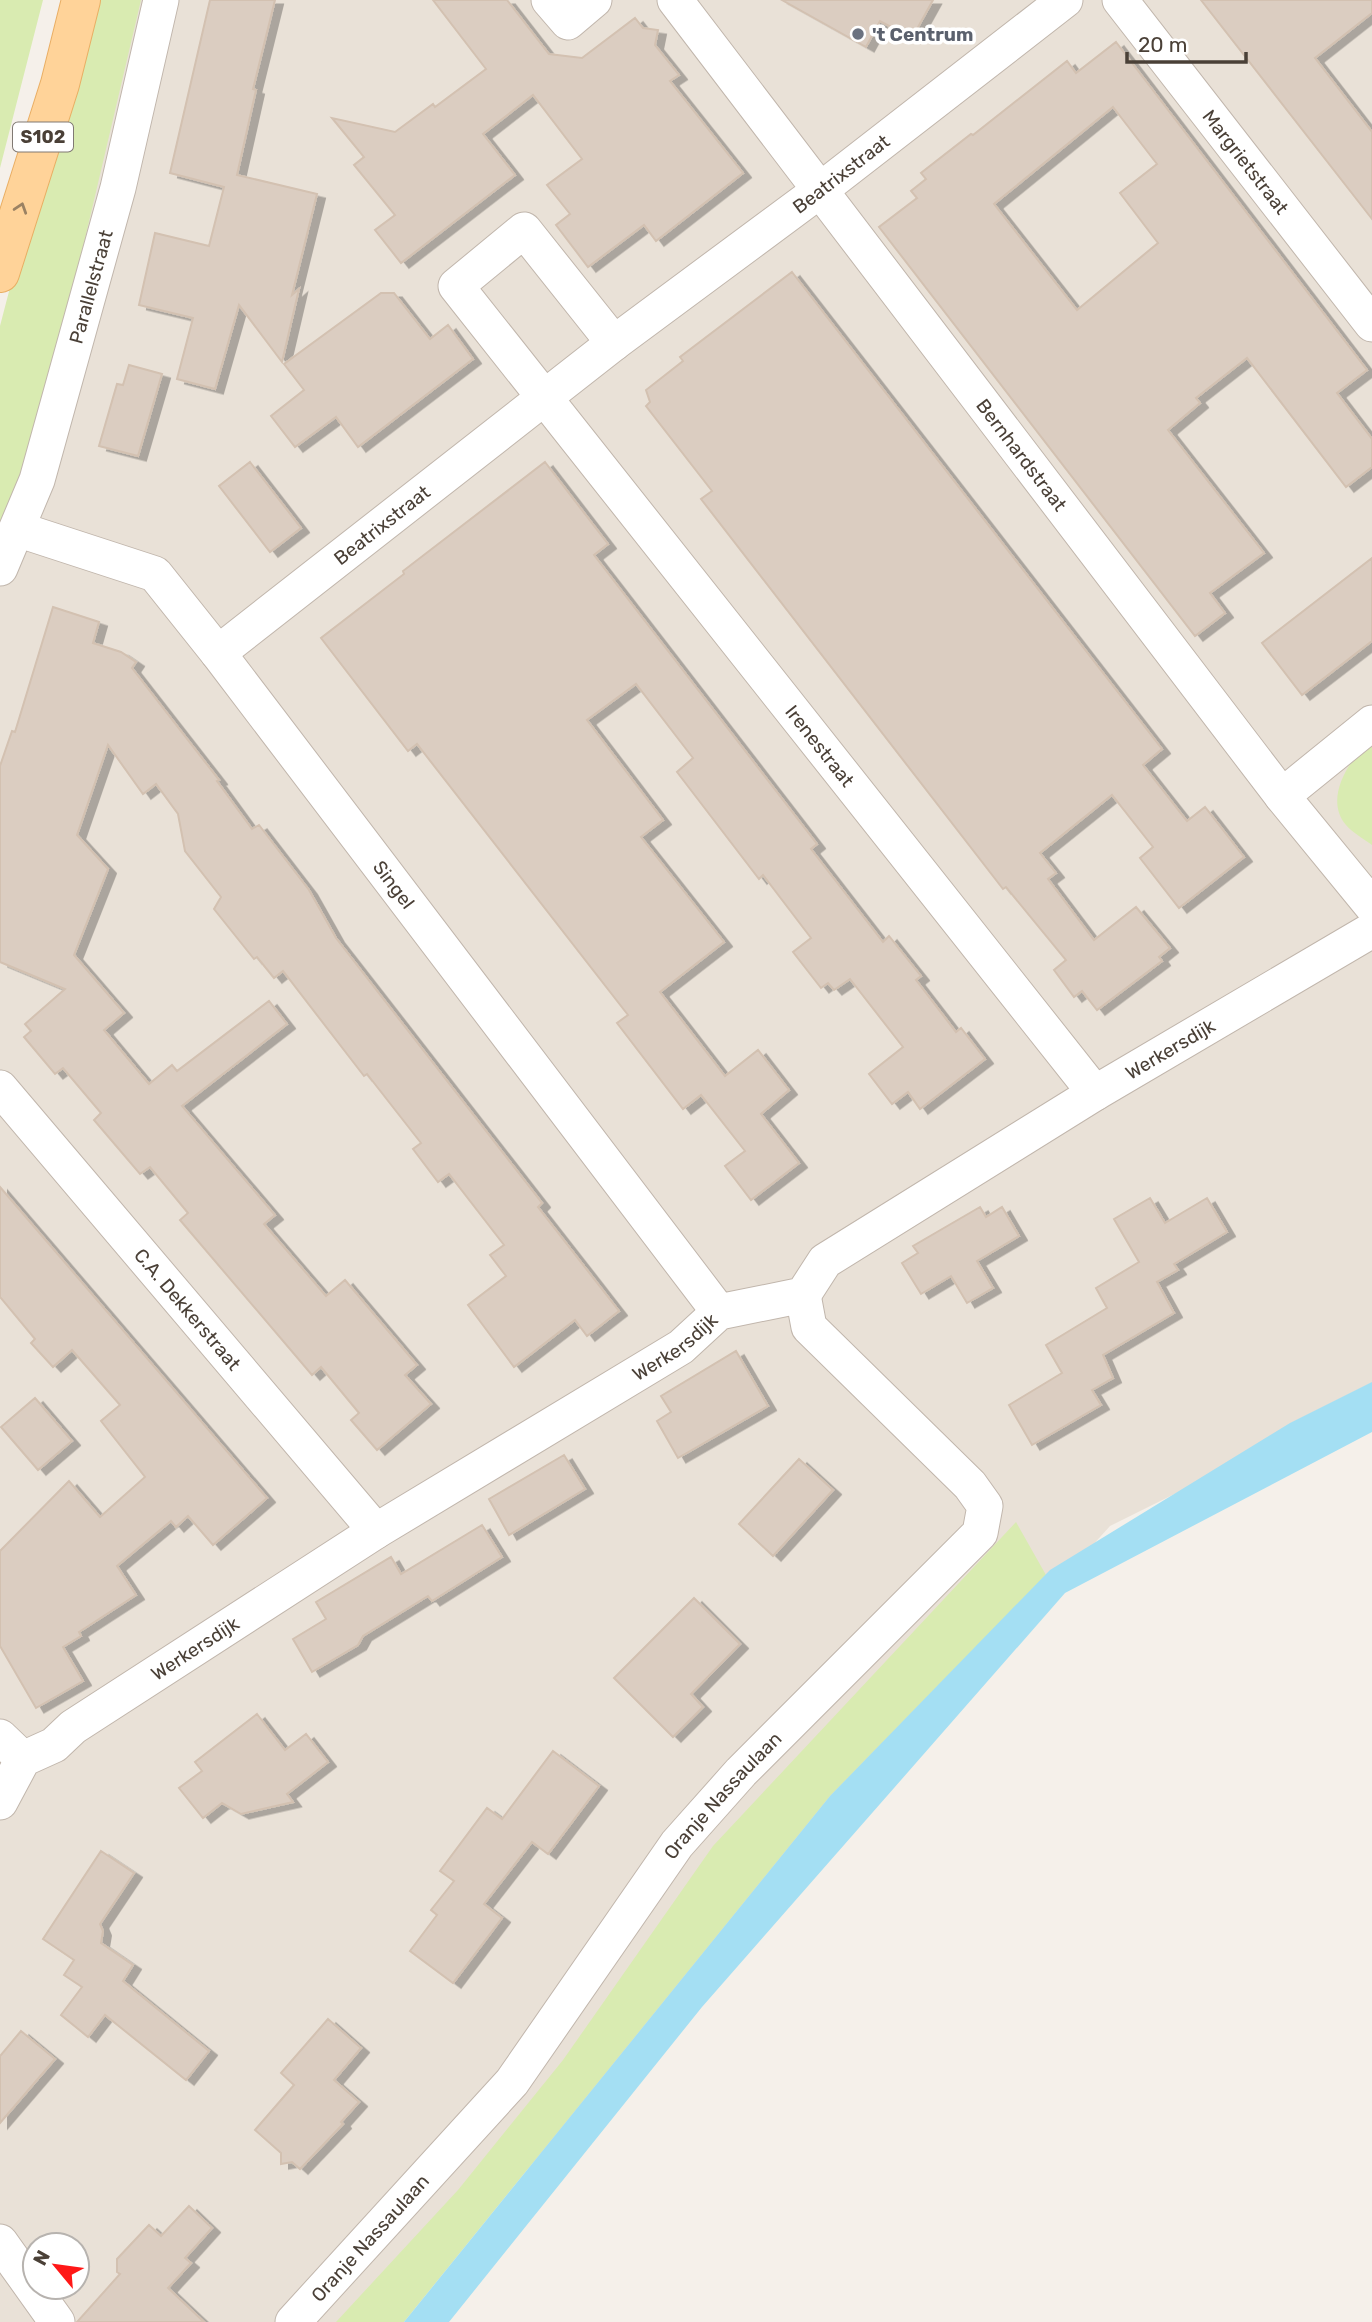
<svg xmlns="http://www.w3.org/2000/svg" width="1372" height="2322" font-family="Rubik,sans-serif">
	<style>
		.residential { fill: #e9e1d7; fill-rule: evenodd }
		.green { fill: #d9ebb1 }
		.water { fill: #a4dff3 }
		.building { fill: #dbcdc1; stroke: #d3c1b1; stroke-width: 2; fill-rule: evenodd; filter: url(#shadow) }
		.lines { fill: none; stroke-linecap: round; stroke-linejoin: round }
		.street-casing { stroke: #c1b6ac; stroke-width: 37 }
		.primary-casing { stroke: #e9ae64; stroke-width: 40 }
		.street { stroke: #fff; stroke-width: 35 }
		.primary { stroke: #ffd399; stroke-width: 38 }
		.oneway { stroke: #9b8263 }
		.worship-dot { fill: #6b7280; stroke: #fff; stroke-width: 2.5 }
		.labels { text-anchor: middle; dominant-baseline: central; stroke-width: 7; stroke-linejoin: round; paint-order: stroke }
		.shield { fill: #fff; stroke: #807973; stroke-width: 2 }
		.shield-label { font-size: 18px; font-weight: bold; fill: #4a4037 }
		.worship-label { font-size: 19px; font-weight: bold; fill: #5b616d; stroke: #fff; text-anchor: start }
		.street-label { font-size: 19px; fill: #4a4037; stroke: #fff }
	</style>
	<defs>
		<filter id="shadow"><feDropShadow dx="8" dy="4.5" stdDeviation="0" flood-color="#0004"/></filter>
	</defs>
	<rect width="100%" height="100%" fill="#f5f0ea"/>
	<path class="residential" d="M125,0H1372V1396L1110,1526L389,2322H0V464ZM35,2245H77V2287H35Z"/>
	<path class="green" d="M0,0H43L0,168Z
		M85,0H141L76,277L17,486L0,527V326Z
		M1372,739V845C1364,839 1353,833 1346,825C1323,798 1350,758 1372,739Z
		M1016,1522L1046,1575L830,1796L404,2322H336L458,2190L563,2060L713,1846Z"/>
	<path class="water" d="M1372,1382V1432L1065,1593L702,2007L449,2322H404L830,1796L1050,1570L1290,1423Z"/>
	<path class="building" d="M210,0H275L253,89L256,90L237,175L317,194L292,295L299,289L282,362L239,305L215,389L177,379L193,318L139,305L155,233L209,246L224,187L170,173Z
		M433,0H507L549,54L582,58L635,18L643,28L658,30L655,45L679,75L670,81L743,173L656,241L644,225L588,267L556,225L570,214L547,185L582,159L533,95L483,134L515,175L401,263L375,230L395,215L354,165L364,157L332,118L395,132L433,104L435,107L486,69Z
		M782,0H933L912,38L880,21L866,47Z
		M1201,0H1372V13L1315,58L1372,132V219Z
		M1116,42L1367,370L1337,393L1372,439V467L1346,487L1247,358L1196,398L1200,403L1168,430L1264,553L1210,593L1225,613L1195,636L879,227L917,198L911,191L926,179L921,173L971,134L973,135L1067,61L1076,73ZM1113,107L1157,164L1120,193L1158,243L1077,310L994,204Z
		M792,272L1162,749L1143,765L1187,821L1205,807L1244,857L1179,908L1140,858L1153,847L1112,795L1040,853L1056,873L1048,879L1094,940L1136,907L1170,948L1159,957L1162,961L1097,1010L1082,991L1074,997L1054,970L1066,960L1006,887L1003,889L701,499L712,491L646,406L650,402L646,390L683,361L680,357Z
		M381,293H394L430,339L448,325L473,359L358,447L336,417L295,447L271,416L304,390L284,364Z
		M129,365L162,374L138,456L99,446L117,384L123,385Z
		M250,462L301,528L270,552L219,486Z
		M545,462L608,544L594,555L817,844L811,849L883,942L889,936L921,976L916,980L956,1032L961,1028L985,1059L920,1109L908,1092L892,1104L869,1074L903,1047L850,979L834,990L828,983L821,988L793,952L811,938L763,875L759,879L677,772L693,758L636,684L587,720L663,820L641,837L724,942L660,992L725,1076L758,1050L789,1090L761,1114L799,1163L751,1200L725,1166L745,1151L701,1095L683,1109L617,1023L628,1015L417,744L408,751L321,638L404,574L403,571Z
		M1372,558V641L1302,695L1262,643Z
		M53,607L99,622L93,643L121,652L136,662L132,668L219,780L217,781L252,829L259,825L309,890L336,938L542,1203L538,1207L619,1311L587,1336L575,1320L514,1367L468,1305L506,1276L490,1255L504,1245L449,1174L438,1182L413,1149L421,1143L367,1074L364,1076L283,971L274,978L257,957L254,959L214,909L221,897L185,851L178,814L156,784L143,794L108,745L77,835L108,869L74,955L124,1013L104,1030L149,1084L172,1065L177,1071L269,1001L287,1024L182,1106L275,1215L264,1224L326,1296L345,1280L417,1365L405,1375L431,1404L377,1450L351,1420L359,1413L321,1367L312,1375L180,1220L188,1213L150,1167L140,1174L94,1120L101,1113L63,1068L55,1074L24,1037L31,1031L25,1024L65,989L0,962V766L12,731L15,732Z
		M0,1187L267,1498L213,1545L188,1516L176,1527L171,1521L117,1566L136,1595L79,1632L81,1636L63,1647L83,1681L36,1708L0,1646V1551L69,1481L100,1517L145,1477L101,1421L120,1405L72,1350L53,1367L31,1343L35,1339L0,1297Z
		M1150,1198L1165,1223L1207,1198L1227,1232L1174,1264L1178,1270L1157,1282L1174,1313L1103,1355L1113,1378L1092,1390L1101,1405L1032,1445L1009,1405L1062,1373L1046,1345L1107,1308L1096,1288L1139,1262L1114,1219Z
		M980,1207L986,1217L1002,1207L1019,1236L977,1261L993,1288L967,1303L951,1276L921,1294L902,1263L918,1253L913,1246Z
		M736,1351L768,1406L678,1458L657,1421L671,1412L661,1396Z
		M35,1398L72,1441L38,1470L1,1427Z
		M564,1455L585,1489L509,1535L489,1499Z
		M799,1459L833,1490L773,1556L739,1524Z
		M482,1525L502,1557L432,1601L428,1596L363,1636L358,1645L312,1672L293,1639L326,1619L316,1602L391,1557L401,1574Z
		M694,1598L740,1644L691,1694L703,1707L673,1737L614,1678Z
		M257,1714L285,1750L306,1734L328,1762L287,1794L293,1802L241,1814L222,1803L203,1818L179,1788L202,1771L195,1762Z
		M553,1751L599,1786L548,1854L532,1842L484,1904L502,1918L453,1983L410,1951L437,1915L431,1910L454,1881L440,1871L487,1808L502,1819Z
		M101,1851L134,1873L100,1924L103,1931L101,1943L133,1965L123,1981L209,2051L186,2080L105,2015L88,2037L61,2015L82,1987L64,1975L74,1960L43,1939Z
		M328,2019L361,2048L334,2080L359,2102L341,2122L343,2124L300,2169L292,2162L281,2164V2153L255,2130L294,2085L281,2073Z
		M21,2031L55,2059L0,2123V2056Z
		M189,2206L212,2228L185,2258L191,2263L168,2288L204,2322H77L120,2274L117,2272V2259L149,2225L161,2236Z"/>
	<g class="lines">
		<g class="street-casing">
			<g id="street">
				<path d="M549,0L568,22L594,0"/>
				<path id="s1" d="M675,0L1282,796L1372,906"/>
				<path id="s2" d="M1120,0L1372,324"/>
				<path id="s3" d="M614,343L524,230L456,286L1095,1093"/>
				<path id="s4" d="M17,529L155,574L218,653L719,1312"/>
				<path id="s5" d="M0,568L37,480L118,188L161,0"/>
				<path id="s6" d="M218,653L614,343L819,191L1065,0"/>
				<path d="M1282,796L1372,723"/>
				<path id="s7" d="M0,1088L376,1531"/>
				<path d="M0,1737L23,1759"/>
				<path id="s8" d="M0,1802L23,1759L54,1745L73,1727L376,1531L681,1347L719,1312L803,1295L825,1261L1095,1093L1372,930"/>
				<path d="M0,2242L57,2322"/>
				<path id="s9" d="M293,2322L512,2082L677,1844L741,1772L980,1533L985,1506L970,1485L809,1327L803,1295"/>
			</g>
		</g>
		<g class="primary-casing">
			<path id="primary" d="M0,273L60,84L81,0"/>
		</g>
		<use href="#street" class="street"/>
		<use href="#primary" class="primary"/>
	</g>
	<defs><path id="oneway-chevron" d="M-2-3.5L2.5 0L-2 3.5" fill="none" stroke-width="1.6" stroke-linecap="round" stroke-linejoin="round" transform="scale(1.75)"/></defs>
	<use class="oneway" href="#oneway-chevron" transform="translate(21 208) rotate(-72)"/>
	<circle class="worship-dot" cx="858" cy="34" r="7"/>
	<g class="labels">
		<rect class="shield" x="13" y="122.5" width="60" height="29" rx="5"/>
		<g class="shield-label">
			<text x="43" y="137">S102</text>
		</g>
		<g class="worship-label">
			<text x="872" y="34">'t Centrum</text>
		</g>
		<g class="street-label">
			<text stroke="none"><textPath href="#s2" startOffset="205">Margrietstraat</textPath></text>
			<text stroke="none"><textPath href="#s6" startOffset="786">Beatrixstraat</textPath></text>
			<text stroke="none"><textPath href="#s5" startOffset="296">Parallelstraat</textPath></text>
			<text stroke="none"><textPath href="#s1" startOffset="572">Bernhardstraat</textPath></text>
			<text stroke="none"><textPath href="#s6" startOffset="208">Beatrixstraat</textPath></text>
			<text stroke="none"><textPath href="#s3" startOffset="819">Irenestraat</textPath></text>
			<text stroke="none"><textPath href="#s4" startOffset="537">Singel</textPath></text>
			<text stroke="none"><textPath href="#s8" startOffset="1409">Werkersdijk</textPath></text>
			<text stroke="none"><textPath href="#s7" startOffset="290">C.A. Dekkerstraat</textPath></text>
			<text stroke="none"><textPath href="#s8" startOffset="821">Werkersdijk</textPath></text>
			<text stroke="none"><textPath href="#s8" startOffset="254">Werkersdijk</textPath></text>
			<text stroke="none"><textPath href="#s9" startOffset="681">Oranje Nassaulaan</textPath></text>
			<text stroke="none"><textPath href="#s9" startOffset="114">Oranje Nassaulaan</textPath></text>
		</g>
	</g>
	<g transform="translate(56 2266) rotate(299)"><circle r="33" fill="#ffffff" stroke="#b7b3af" stroke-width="2"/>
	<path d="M0-5L12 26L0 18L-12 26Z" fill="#ff1817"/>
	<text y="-10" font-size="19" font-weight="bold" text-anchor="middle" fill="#4a4037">N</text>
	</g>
	<path d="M1127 52v10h119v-10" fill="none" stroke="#4a4037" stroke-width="3.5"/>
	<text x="1138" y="52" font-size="21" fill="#4a4037" stroke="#ffffff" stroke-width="5" paint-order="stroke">20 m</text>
</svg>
